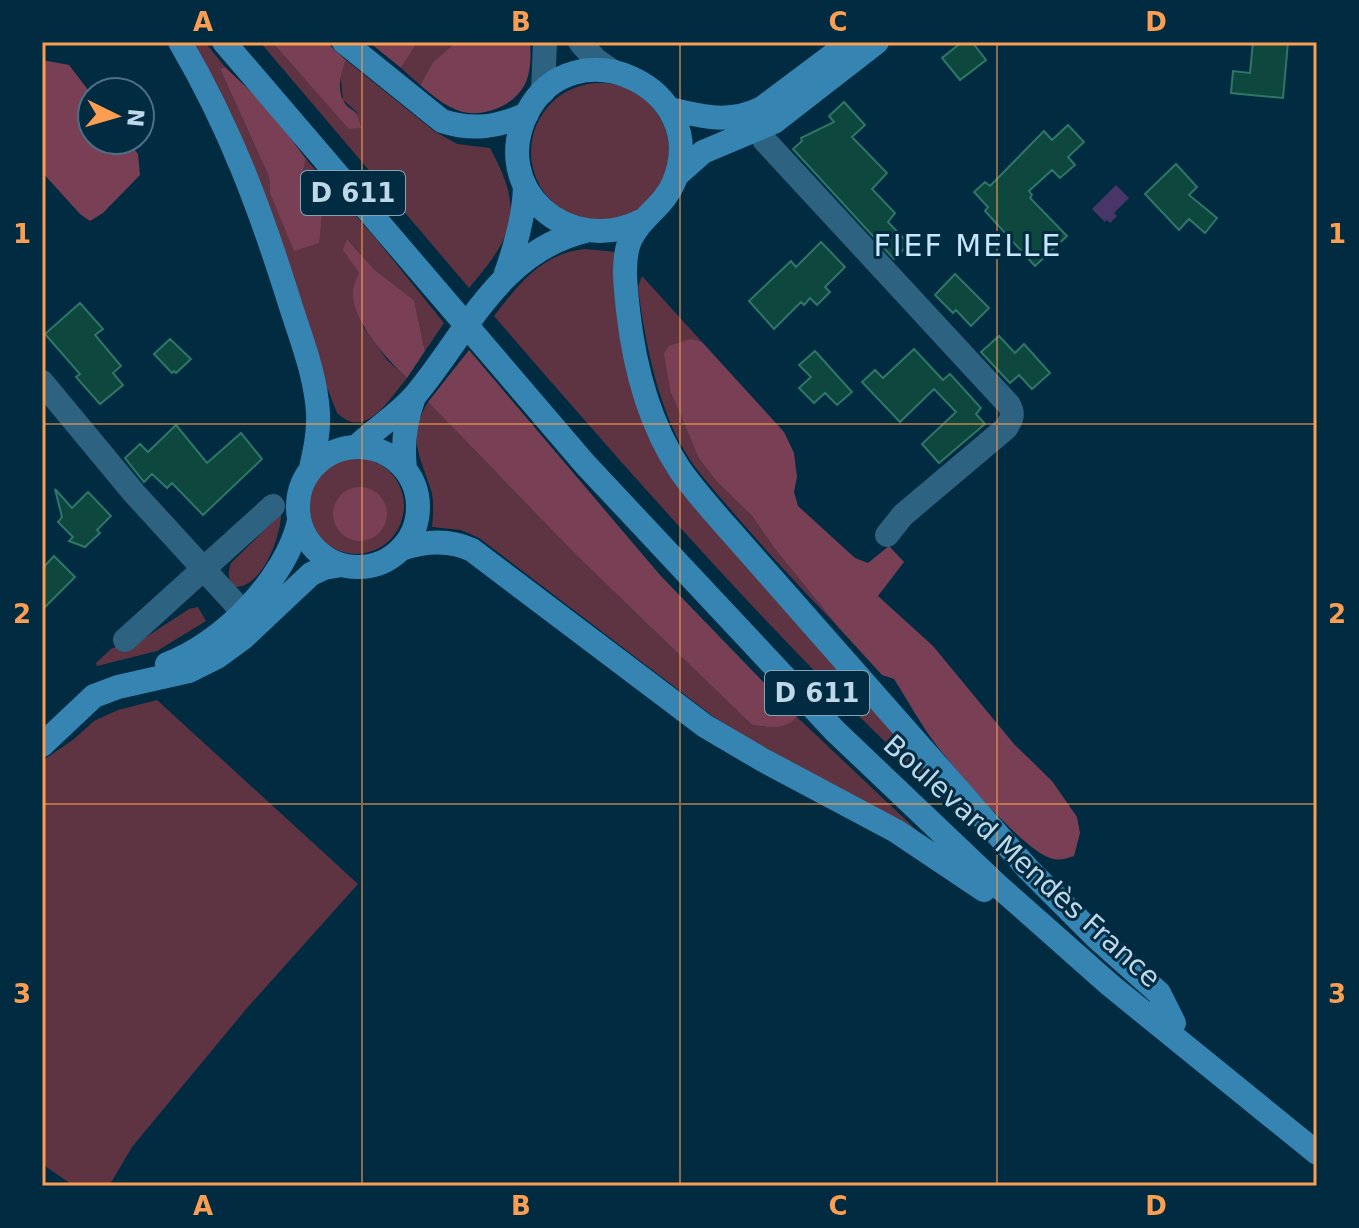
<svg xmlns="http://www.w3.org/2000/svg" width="1359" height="1228" font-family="'DejaVu Sans',sans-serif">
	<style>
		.green { fill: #5e3443 }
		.forest { fill: #794055 }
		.water { fill: #473667 }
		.building { fill: #0e473d; stroke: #2f7668; stroke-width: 2 }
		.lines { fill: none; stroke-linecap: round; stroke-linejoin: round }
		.minor { stroke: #2e6281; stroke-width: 24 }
		.major { stroke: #3584b2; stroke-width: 24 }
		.grid { fill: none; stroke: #fb9e51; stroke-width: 2; stroke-opacity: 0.55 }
		.labels { text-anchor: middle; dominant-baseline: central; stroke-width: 6; stroke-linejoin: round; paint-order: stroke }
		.shield { fill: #012b41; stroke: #85a4b7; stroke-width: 2 }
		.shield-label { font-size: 26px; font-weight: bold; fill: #bed8ea }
		.street-label { font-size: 28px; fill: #bed8ea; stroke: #012b41 }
		.neighbourhood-label { font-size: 30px; letter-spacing: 2px; fill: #c7e7fc; stroke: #012b41 }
		.neatline { fill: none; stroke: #fb9e51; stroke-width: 3 }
		.grid-label { font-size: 26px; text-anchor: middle; font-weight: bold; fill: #fb9e51 }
	</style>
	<rect width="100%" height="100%" fill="#012b41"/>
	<path class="green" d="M190,42H205L225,67L220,69L269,177L270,193L321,212L302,175L306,159L377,240L444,323L425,351L414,300L375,270L348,240L344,250L359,273L362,325L387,360L407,378C389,399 366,441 337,413Z
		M260,42H272L305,79L359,114L343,100L340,73L346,60L434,131L457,144L490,148C525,212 514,235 469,288Z
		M413,42H456L433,62L420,85L401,68L416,45Z
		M531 152a69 69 0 1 1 138 0a69 69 0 1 1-138 0Z
		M585,249L616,252L638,399L974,826C801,668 647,493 494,316C519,284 542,253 585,249Z
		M642,276L702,342L691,340L671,393L699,459L717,482L752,516L775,549L839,628C802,589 765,550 731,510C715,491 698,473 685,452C657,404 645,342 638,287Z
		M428,402L573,552L752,725C770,727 783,731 797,717L926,839L761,747L714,717L479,538L461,530L432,527C433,516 434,505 432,494C422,458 405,439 428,402Z
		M308 506a48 48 0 1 1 96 0a48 48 0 1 1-96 0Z
		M281,514C281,536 262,589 234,587C227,580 228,572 231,563Z
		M198,607L206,621L157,651L97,666L96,663L111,649L125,643H137L189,609Z
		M157,700L358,884L247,1008L132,1147L109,1186H74L42,1164V761L74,739L94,721L118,710Z"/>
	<path class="forest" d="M272,42H326L346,60C341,71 337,88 343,100C350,114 357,106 361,128L349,129Z
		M369,42H413L416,45L401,68Z
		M456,42H530C531,56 531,74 524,86C511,108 480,119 457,110C443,105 431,94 420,85L433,62Z
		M42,60L69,65L92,95V140H127L138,154L140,175L103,213L90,221L80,214L42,172Z
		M225,67L268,108L306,159L302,175L322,212L319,243L294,251L270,193L269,177L220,69Z
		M347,239L375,270L414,300L425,351L407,378C387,360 351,320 353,291C353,286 357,278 359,273L343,250Z
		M691,339L702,342L784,432L794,453L797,477L794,492L798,506L855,558L868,563L889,546L904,562L878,596L933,646L1014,744L1052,781L1077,817L1080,833L1074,856C1065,859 1059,861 1050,858C1022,849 957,771 937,746C921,725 908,701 894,679L882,675L839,628L775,549L752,516L717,482L699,459L671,393L664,354L669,346Z
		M469,350L660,575L797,717C784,731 771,727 752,725L573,552L428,402Z
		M333 514a27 27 0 1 1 54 0a27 27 0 1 1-54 0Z"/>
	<path class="water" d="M1116,185L1129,198L1114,213L1117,216L1110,223L1107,220L1105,222L1092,209Z"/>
	<path class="building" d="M962,42H972L986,60L960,80L942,58Z
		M1253,42H1288L1283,98L1231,93L1233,71L1250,73Z
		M844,102L865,125L852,137L887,173L872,189L895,213L888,222L909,244L894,259L793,149L802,141L801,138L834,122L829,116Z
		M1068,125L1084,142L1068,157L1075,165L1060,178L1052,170L1029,191L1032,195L1030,198L1067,236L1035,266L985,211L988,207L974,192L985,182L990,186L1044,131L1052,140Z
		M1176,164L1197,187L1189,195L1217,218L1205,233L1189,219L1179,230L1145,194Z
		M821,242L845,267L825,287L830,292L817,305L810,298L804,305L801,302L774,329L749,301L791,261L796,267Z
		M955,274L989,308L971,326L956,310L953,313L935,295Z
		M80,303L103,329L95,335L121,366L113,373L123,385L100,404L76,377L80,374L45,334Z
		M999,336L1015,353L1024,344L1050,373L1032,389L1019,375L1010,383L981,352Z
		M170,339L191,359L176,373L174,371L172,373L154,354Z
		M914,349L943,380L950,374L981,408L976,414L985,424L939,463L922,444L956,412L934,389L900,422L862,382L875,370L883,378Z
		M815,351L852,392L837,405L825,393L814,403L799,388L811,377L799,365Z
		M176,425L207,463L241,433L262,459L203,515L172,483L167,488L152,474L144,482L125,458L140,444L148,452Z
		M55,489L72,508L88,492L111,516L97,530L100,533L85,547L69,541L73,537L58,522L62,517Z
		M54,556L75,577L42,610V569Z"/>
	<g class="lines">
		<path class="minor" d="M580,42L596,60L612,71
			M543,92L545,42
			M759,131L765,141L1009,405C1014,414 1012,419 1006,428L903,515L887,535
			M42,382L134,493L242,611
			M125,640L273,506"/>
		<path class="major" d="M180,42C231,129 261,211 291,307C302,341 316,377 318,413C319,432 315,450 311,468
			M224,42L585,464L835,731L997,885L1110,985L1317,1153
			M344,42L442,121C473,131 498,127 527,114
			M670,109C703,117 730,124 762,108L850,42
			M677,175L703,152L774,122L877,42
			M641,221C568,257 489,189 527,113C572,24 713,86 674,182C663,209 633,221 627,250C623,269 626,291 628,310C634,365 649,423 680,470C694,490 710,508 726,526L1028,869L1096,937L1159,993L1174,1023
			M506,273C516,245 524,217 525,187
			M357,446C376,428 401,413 417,393C468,331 500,252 585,231
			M298 507a60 60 0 1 1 120 0a60 60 0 1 1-120 0Z
			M405,469C402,443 405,421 414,397
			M401,549C425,541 449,539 472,550L705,726L761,759L896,831L984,890
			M167,664C222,644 286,579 299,521
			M42,745L94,696L118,687L189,671L217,657L243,638L311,574L324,568L342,565"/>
	</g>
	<path class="grid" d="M362,42V1186M680,42V1186M997,42V1186M42,424H1317M42,804H1317"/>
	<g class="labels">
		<g class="shield">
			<rect x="301" y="171" width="104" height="44" rx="6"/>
			<rect x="765" y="671" width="104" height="44" rx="6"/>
		</g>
		<g class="shield-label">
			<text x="353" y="193">D 611</text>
			<text x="817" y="693">D 611</text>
		</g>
		<g class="street-label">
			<text transform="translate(1022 861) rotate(42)">Boulevard Mendès France</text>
		</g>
		<g class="neighbourhood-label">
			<text x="968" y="245">FIEF MELLE</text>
		</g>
	</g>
	<rect width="1359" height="1228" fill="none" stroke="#012b41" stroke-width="88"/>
	<g transform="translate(116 116) rotate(95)"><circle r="38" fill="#012b41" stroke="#4d7085" stroke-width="2"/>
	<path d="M0-6L14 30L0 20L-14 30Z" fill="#fb9e51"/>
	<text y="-12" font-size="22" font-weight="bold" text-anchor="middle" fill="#bed8ea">N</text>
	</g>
	<rect x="44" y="44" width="1271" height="1140" class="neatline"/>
	<g class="grid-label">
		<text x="203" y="31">A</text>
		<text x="521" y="31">B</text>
		<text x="838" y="31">C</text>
		<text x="1156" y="31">D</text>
		<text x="22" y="243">1</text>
		<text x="1337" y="243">1</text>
		<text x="22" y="623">2</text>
		<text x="1337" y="623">2</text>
		<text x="22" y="1003">3</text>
		<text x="1337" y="1003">3</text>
		<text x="203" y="1215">A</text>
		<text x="521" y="1215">B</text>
		<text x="838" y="1215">C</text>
		<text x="1156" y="1215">D</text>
	</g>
</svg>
